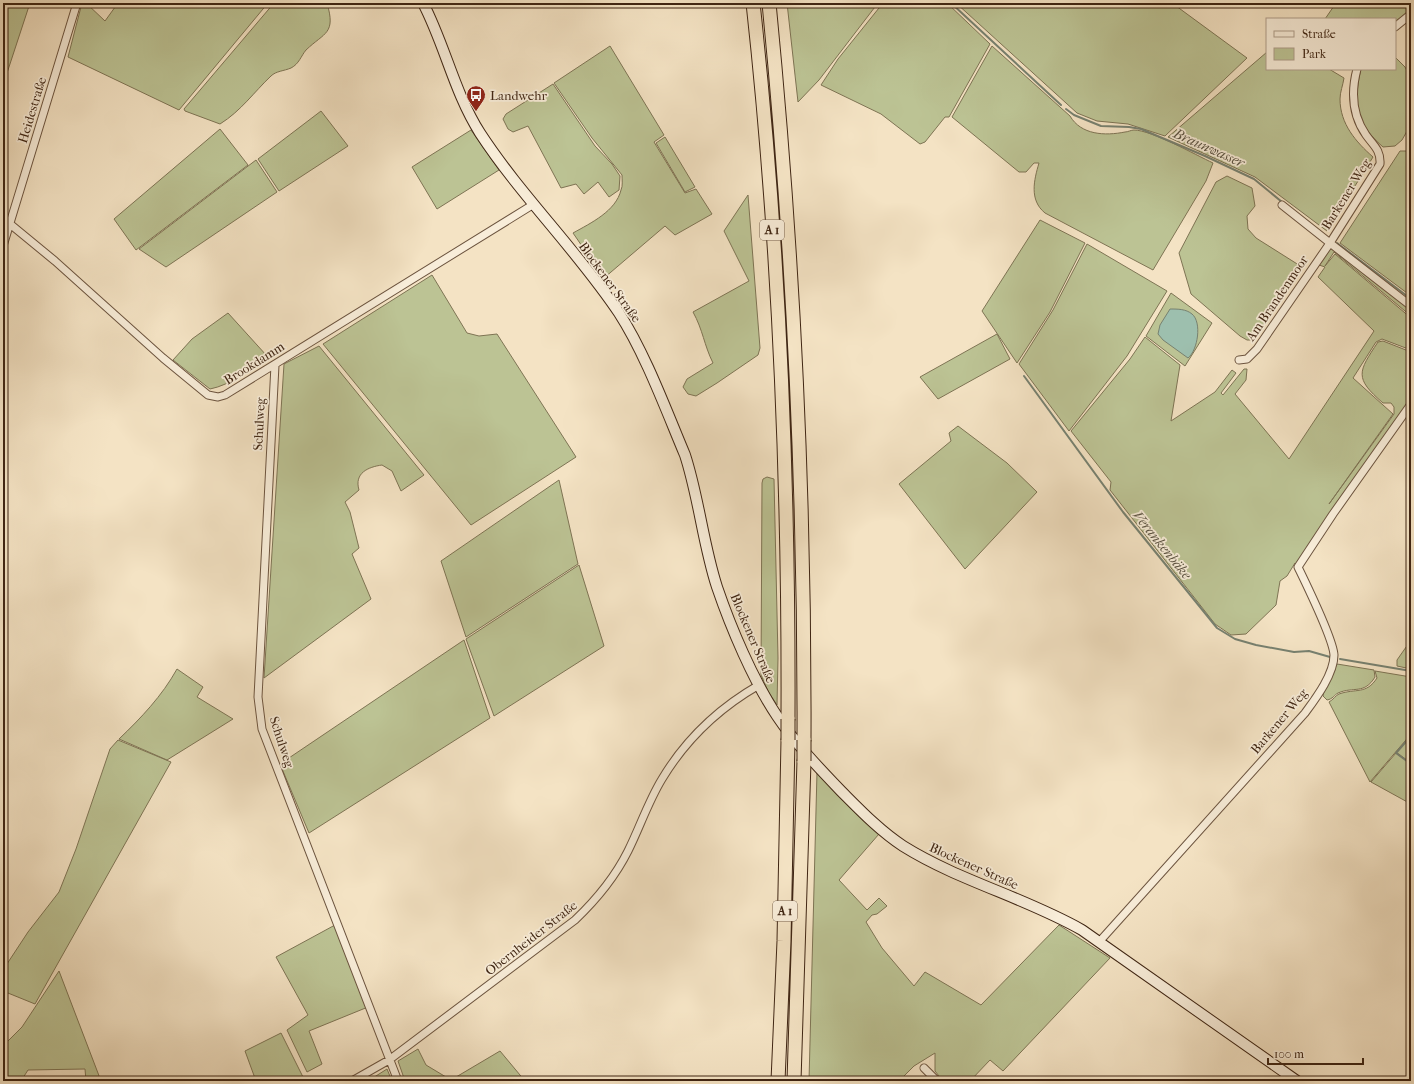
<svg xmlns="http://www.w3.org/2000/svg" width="1414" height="1084" font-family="'IM FELL French Canon',serif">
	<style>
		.green { fill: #bcc394; stroke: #7e7454 }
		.water { fill: #9dbfae; stroke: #778170 }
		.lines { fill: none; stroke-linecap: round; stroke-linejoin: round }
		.stream { stroke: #778170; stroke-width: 2 }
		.street-casing { stroke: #6c543f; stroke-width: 9 }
		.secondary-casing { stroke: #3f2513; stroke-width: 12 }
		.highway-casing { stroke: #3f2513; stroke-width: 15 }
		.street { stroke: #f8edd9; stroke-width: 7 }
		.secondary { stroke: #f8edd9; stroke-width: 10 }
		.highway { stroke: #f4e3c4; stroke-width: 13 }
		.highway-bridge-casing { stroke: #3f2513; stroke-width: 15; stroke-linecap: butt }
		.highway-bridge { stroke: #f4e3c4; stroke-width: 13 }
		.labels { text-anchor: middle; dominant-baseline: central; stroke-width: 3.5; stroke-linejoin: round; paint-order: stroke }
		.shield { fill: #f8edd9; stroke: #76614e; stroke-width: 1 }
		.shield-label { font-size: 12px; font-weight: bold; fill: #3f2513 }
		.poi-label { font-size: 13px; fill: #3f2513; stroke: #f8edd9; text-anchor: start }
		.street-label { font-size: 13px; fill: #3f2513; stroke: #f8edd9 }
		.water-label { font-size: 14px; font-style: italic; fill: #5b5342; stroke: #f8edd9 }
	</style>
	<rect width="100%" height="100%" fill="#f4e3c4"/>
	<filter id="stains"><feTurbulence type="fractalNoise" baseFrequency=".005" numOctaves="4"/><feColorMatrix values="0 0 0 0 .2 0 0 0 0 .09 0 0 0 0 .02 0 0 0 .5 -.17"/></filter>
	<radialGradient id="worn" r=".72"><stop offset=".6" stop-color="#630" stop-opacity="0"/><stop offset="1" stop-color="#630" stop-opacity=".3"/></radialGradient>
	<path class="green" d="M3,3H30L7,73L3,69Z
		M82,3H86L105,21L118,3H268L179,110L68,57Z
		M274,3H327C336,34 325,32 306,50C301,56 299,64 291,68C284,71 276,71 271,76C254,92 241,111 220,124L185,111L184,109Z
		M787,3H878L819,80L798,102Z
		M883,3H947L990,44L949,117H945L925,142L920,144L881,114L821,85L838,59Z
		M956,3H1172L1247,58L1165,136L1128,124L1097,121L1077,113Z
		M1336,3H1411V8L1395,24V19H1325Z
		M610,46L664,135L654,142L685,193L696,189L712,214L675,235L665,226L604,278L573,233C591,223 616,211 621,190C623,186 622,180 622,175L592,138L554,83Z
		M992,46L1070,116C1081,135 1105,136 1125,132C1128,132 1131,130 1134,130C1151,130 1196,155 1213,163L1206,181L1153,270L1045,213C1029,200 1034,180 1039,163H1034L1026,172H1019L952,117Z
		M1267,52V69H1329L1344,78C1343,85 1340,92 1340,99C1340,124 1356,142 1373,157L1327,231L1255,177L1168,137Z
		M1395,57L1405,67L1411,78V124L1402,140L1395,146L1383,147C1356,124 1353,102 1361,69H1395Z
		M553,84L595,146L612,164L620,176L619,190L609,197L598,182L584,194L576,184L561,188L528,126L513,132L508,129L503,119L506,114Z
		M321,111L348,146L279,191L258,159Z
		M220,129L248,165L136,250L114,219Z
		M471,130L499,170L437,209L412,167Z
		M665,137L695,187L685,192L656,143Z
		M1400,151H1411V296L1340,243Z
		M256,160L277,192L166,267L139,249Z
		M1227,176L1252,188L1255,206L1247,216L1248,229L1256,238L1302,267L1275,303L1259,333L1253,340H1247L1240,336L1191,294L1179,253L1216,182Z
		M748,195L760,348L758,355L717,383L696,396L688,394L683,387L687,379L713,363C704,345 703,330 693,312L749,281L724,231Z
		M1040,220L1085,243L1050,312L1017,363L982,311Z
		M1087,244L1167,291L1127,356L1069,431L1019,364L1053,310Z
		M1332,246L1411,308V316L1334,252L1325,266L1335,254L1411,318V350L1382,339L1376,342L1353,378L1393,414L1329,504L1394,414V407L1391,403H1383C1354,378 1358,372 1378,342L1383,341L1411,352V401L1296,567L1295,563L1287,576L1280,581L1276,605L1246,634L1231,635L1215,624L1110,490L1111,482L1071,431L1130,359L1145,337L1180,365L1171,421L1215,392L1232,370L1236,373L1221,393L1223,395L1244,369H1247L1246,380L1235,394L1289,459L1374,331L1318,277L1325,267L1319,265Z
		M432,275L467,333L479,336L497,334L576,457L471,525L323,344Z
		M1171,293L1212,323L1185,366L1146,336Z
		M228,313L267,356C250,369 231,385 210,389L173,360L192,339Z
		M997,334L1010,359L938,399L920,377Z
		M319,346L424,475L401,491L392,471L382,465C368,467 354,473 359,490L345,502L350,512L359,548L352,554L371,599L264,678L284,364Z
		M958,426L1007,463L1037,492L965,569L899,484L951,441L949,433Z
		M767,477L774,479L778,658L777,705L768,691L761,675L762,483L763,479Z
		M559,480L578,564L466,637L441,561Z
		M579,565L604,646L494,716L466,639Z
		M464,640L490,718L309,833L280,764Z
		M1411,640V669L1397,666V660Z
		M1337,664L1374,670L1375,677C1364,695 1354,686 1338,693C1334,695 1333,699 1327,700L1323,696L1324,691Z
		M177,669L203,687L197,697L233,719L167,760L119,739C141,718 162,696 177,669Z
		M1375,671L1411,677V734L1370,782L1329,702C1333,700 1336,695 1339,694C1356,688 1366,695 1377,678Z
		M1411,736V763L1396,752Z
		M118,740L171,762L35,1004L3,991V970L28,932L59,892L76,849L110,749Z
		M1396,753L1411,764V804L1371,782Z
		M817,772L879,834L839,880L867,910L879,898L887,906L877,914L872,915L866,922L882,948L914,986L925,972L981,1005L1059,925L1110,958L1003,1071L990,1060L970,1081H943L935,1071V1053L914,1066L899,1081H809Z
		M335,925L368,1007L309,1031L322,1064L307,1072L287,1030L308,1015L276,957Z
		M59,971L101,1081H86L85,1069L28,1070L21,1081H3V1046L22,1027Z
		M281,1033L305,1081H256L245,1051Z
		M418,1049L426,1065L451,1080L500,1051L525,1081H405L398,1061Z
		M387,1069L392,1081H368Z"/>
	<path class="water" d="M1170,309C1178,309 1186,309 1192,314C1202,322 1198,350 1188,358L1163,340L1158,334L1160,325Z"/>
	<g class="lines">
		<path class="stream" d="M951,3L1061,105
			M1066,109L1074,115L1101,126L1129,127L1141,129L1205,156L1254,179L1282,202
			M1337,243L1411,299
			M1024,376L1123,512L1217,628L1235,639L1256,645L1294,652L1309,651L1330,657
			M1340,659L1411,671
			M1411,736L1396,753L1411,764"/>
		<g class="street-casing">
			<path id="street" d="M1395,27L1411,14
				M1357,69C1351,92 1352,115 1366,135C1373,145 1381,150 1380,164L1330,243L1411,306
				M10,224L55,261L163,358L208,395L218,397L225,395L534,204
				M3,246L77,3
				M1239,360L1247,359L1257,349L1330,243L1282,205
				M275,365L258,697L262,729L398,1081
				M1099,942L1305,713C1316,698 1334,674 1334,655C1333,638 1307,586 1298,567L1333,514L1411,404
				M924,1068L937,1081
				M352,1081L389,1060L575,920C596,900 615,877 628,851C640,827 648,802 662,779C686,739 719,708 759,685"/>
		</g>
		<g class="secondary-casing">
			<path id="secondary" d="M423,3C445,45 454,92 480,133C521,196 577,250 619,313C645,353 666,410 685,455C699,498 703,544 717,587C731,628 753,680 777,716C795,743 818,767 841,791C860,810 880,831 903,846C959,881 1024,897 1082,930L1297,1081"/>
		</g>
		<g class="highway-casing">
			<path id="highway" d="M753,3C779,240 789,481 788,719
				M769,3C793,248 805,494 804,740
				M778,1081L784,941L788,740
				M794,1081L804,761"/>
		</g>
		<use href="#street" class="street"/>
		<use href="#secondary" class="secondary"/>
		<use href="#highway" class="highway"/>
		<g class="highway-bridge-casing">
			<path id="highway-bridge" d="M788,740V719
				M804,761V740"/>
		</g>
		<use href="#highway-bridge" class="highway-bridge"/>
	</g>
	<defs>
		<g id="bus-pin" transform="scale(1)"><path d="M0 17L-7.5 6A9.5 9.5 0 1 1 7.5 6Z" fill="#8f2418" stroke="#f8edd9"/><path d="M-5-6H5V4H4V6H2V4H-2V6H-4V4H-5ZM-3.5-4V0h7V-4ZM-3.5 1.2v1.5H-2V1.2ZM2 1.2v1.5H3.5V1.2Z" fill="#fff"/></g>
	</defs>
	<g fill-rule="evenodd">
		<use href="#bus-pin" x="476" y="95"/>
	</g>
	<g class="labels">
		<g class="shield">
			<rect x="760" y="220" width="24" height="20" rx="3"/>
			<rect x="773" y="901" width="24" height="20" rx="3"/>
		</g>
		<g class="shield-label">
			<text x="772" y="230">A 1</text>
			<text x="785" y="911">A 1</text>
		</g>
		<g class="poi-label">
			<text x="490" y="95">Landwehr</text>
		</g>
		<g class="street-label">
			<text transform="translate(32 110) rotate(-73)">Heidestraße</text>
			<text transform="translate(1346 194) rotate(-58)">Barkener Weg</text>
			<text transform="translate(610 282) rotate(54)">Blockener Straße</text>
			<text transform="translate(1277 298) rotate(-56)">Am Brandenmoor</text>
			<text transform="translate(254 363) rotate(-32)">Brookdamm</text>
			<text transform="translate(259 424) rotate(-87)">Schulweg</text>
			<text transform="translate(753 638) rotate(67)">Blockener Straße</text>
			<text transform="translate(1279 721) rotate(-50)">Barkener Weg</text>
			<text transform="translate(282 742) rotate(72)">Schulweg</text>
			<text transform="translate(974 866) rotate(24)">Blockener Straße</text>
			<text transform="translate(531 938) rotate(-38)">Obernheider Straße</text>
		</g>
		<g class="water-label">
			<text transform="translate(1209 148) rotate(24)">Braunwasser</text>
			<text transform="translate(1162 545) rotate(51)">Verankenbäke</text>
		</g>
	</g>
	<rect width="1414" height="1084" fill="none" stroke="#f4e3c4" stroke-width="16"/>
	<rect x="4" y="4" width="1406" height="1076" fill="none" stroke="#3f2513" stroke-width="2"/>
	<rect x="8" y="8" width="1398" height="1068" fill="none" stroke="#3f2513"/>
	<rect x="1266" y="18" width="130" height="52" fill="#f8edd9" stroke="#ae9d8a"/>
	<rect x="1274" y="31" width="20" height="6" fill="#f8edd9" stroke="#ae9d8a"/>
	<text x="1302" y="38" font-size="12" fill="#3f2513">Straße</text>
	<rect x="1274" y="48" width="20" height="12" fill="#bcc394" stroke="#ae9d8a"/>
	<text x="1302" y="58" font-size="12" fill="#3f2513">Park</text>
	<path d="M1268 1058v6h95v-6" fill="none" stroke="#3f2513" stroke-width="2"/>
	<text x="1274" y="1058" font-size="12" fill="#3f2513" stroke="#f8edd9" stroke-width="3" paint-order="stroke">100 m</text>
	<rect width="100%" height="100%" filter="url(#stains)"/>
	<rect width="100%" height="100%" fill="url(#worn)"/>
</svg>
